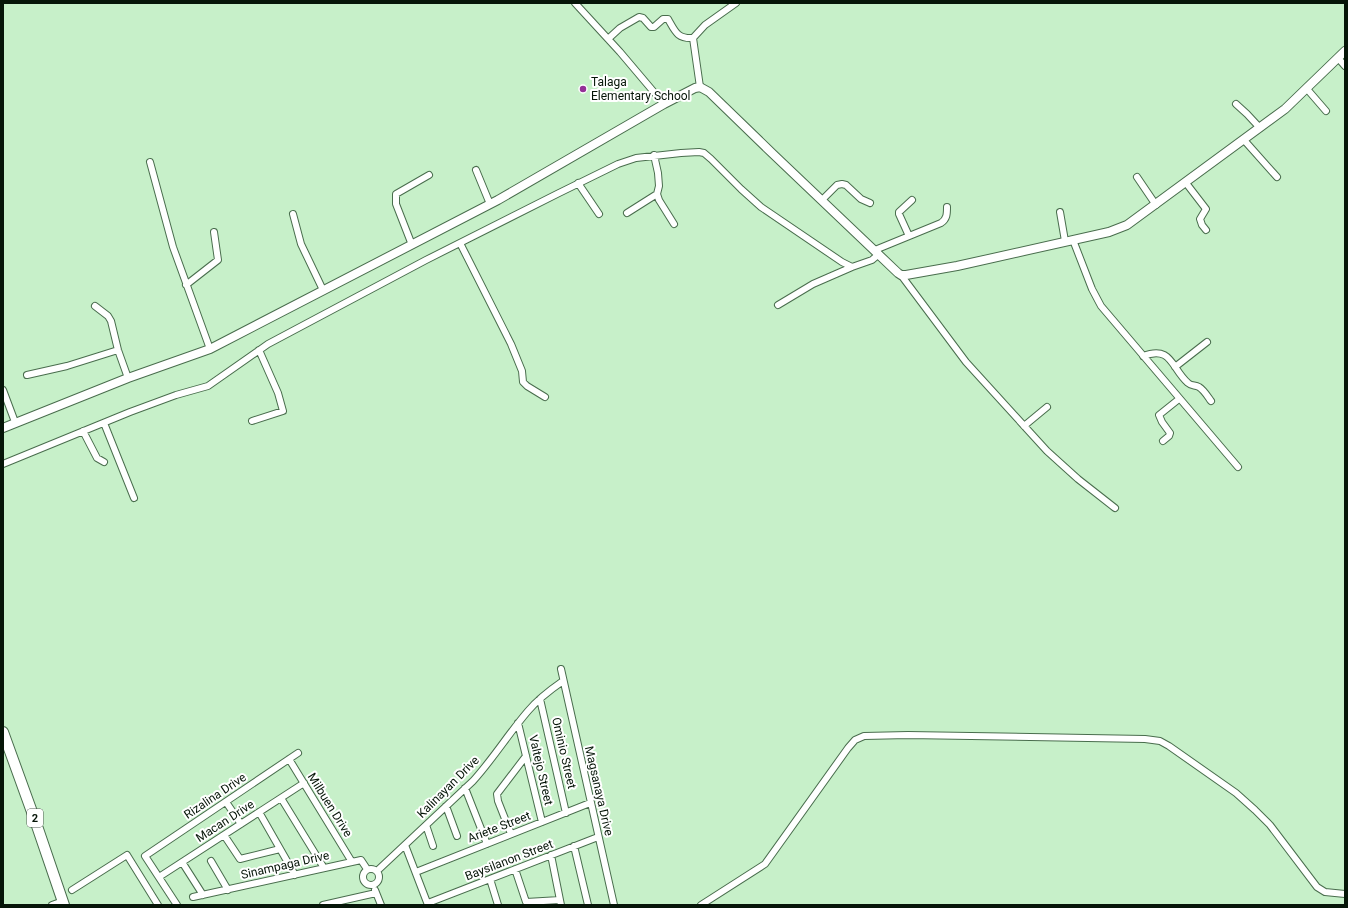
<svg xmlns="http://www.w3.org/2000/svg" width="1348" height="908" font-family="Roboto,sans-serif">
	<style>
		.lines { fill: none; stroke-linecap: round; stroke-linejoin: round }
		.minor-casing { stroke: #496d4d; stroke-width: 8 }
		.tertiary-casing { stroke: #496d4d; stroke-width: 10 }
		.trunk-casing { stroke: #496d4d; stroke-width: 12 }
		.minor { stroke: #fff; stroke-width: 6 }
		.tertiary { stroke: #fff; stroke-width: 8 }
		.trunk { stroke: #fff; stroke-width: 10 }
		.poi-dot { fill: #943097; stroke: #fff; stroke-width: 1.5 }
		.labels { text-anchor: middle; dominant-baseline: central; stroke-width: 4; stroke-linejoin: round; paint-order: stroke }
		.shield { fill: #fff; stroke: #515b52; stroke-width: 1 }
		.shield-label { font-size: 11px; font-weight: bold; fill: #061508 }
		.poi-label { font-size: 12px; fill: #061508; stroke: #fff; text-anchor: start }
		.street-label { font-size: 12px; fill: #061508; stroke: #fff }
	</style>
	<rect width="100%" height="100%" fill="#c7f0c9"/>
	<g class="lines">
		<g class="minor-casing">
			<path id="minor" d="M575,3L620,52L664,104
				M608,39L620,28L639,17L643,18L651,27H654L663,19H668C675,31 677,39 693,38
				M1338,58L1345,66
				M700,87L693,38L705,25L736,3
				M1307,89L1326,111
				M1236,104L1247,114L1260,128
				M1244,140L1277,177
				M654,155L658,173L659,186L657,194L659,200L674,224
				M150,162L173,247L210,349
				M476,170L490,204
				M1137,177L1156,205
				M578,183L599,214
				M1186,183L1206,209L1200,219L1202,225L1206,230
				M822,200L837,185L842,184L846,185L861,199L870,203
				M1060,212L1065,241
				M627,213L657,194
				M293,214L301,244L323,290
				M909,236L899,214V212L912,200
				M1073,240L1092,289L1101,306L1238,467
				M460,243L511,344L522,371L523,382L527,386L545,397
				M412,245L396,204V194L429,175
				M875,250L941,223C947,219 947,214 947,207
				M901,275L966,362L1047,451L1078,479L1115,508
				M186,285L218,260L214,232
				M778,305L813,284L852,267
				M95,306L108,316L111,321L118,350L128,378
				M1143,356C1172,345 1171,368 1188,383C1191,386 1195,385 1199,387C1204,390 1208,397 1211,401
				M1175,367L1207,342
				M27,375L67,366L118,350
				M3,390L15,422
				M252,421L283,411L278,393L259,350
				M104,423L134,498
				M1024,426L1047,407
				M83,431L97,458L104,462
				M1163,441L1169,436L1170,433L1162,422L1159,415L1179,399
				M3,464L130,412L176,395L208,386L268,344L426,260L557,194L618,164L636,158L681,153L699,152L704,153L711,159L741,189L761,207L842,262L852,267L872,260L879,254
				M561,669L614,905
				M540,699L566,813
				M518,723L542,822
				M289,759L352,862
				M465,788L487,844
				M281,798L324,868
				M226,802L241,824
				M446,806L457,836
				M259,812L295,875
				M426,825L433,846
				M511,834L498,801L497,794L526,756
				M224,835L240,859L280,849
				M405,845L428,905
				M574,846L588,905
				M551,855L561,905
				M211,861L228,890
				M182,862L203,895
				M363 877a8 8 0 1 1 16 0a8 8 0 1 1-16 0Z
				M515,869L526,902L560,900
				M377,871L473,781C493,759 509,733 528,711C538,699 550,690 563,681
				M416,872L590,803
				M159,877L304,783
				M490,879L498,905
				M72,890L127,855L158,905
				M375,890L381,905
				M193,897L361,860L367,869
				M428,903L598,837
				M52,905L63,901
				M177,905L145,856L298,753
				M323,905L376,893
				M701,905L765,864L848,748L855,740L864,736L908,735L1145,739L1160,741L1169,746L1236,793L1255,810L1270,825L1317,887L1325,892L1345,894"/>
		</g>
		<g class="tertiary-casing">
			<path id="tertiary" d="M3,428L128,378L210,349L498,200L664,104L695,88L700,87L709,92L773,154L898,273L901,275H906L957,266L1109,232L1127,225L1285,109L1345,51"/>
		</g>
		<g class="trunk-casing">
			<path id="trunk" d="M3,732L36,823L64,905"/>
		</g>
		<use href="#minor" class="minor"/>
		<use href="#tertiary" class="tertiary"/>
		<use href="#trunk" class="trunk"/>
	</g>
	<circle class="poi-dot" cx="583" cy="89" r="4"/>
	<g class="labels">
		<rect class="shield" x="27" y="809" width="16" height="18" rx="3"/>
		<g class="shield-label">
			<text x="35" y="818">2</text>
		</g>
		<g class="poi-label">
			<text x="591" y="82">Talaga<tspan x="591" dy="14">Elementary School</tspan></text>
		</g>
		<g class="street-label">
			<text transform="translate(564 753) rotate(77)">Ominio Street</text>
			<text transform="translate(541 770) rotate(77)">Valtejo Street</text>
			<text transform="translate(448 787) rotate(-45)">Kalinayan Drive</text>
			<text transform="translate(599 791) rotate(77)">Magsanaya Drive</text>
			<text transform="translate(215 796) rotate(-34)">Rizalina Drive</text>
			<text transform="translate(330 805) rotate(58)">Milbuen Drive</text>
			<text transform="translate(225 821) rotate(-33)">Macan Drive</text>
			<text transform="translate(499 827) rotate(-21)">Ariete Street</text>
			<text transform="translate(509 860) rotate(-21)">Baysilanon Street</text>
			<text transform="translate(285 865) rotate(-13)">Sinampaga Drive</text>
		</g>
	</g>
	<rect width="1348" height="908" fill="none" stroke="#061508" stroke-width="8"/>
</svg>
